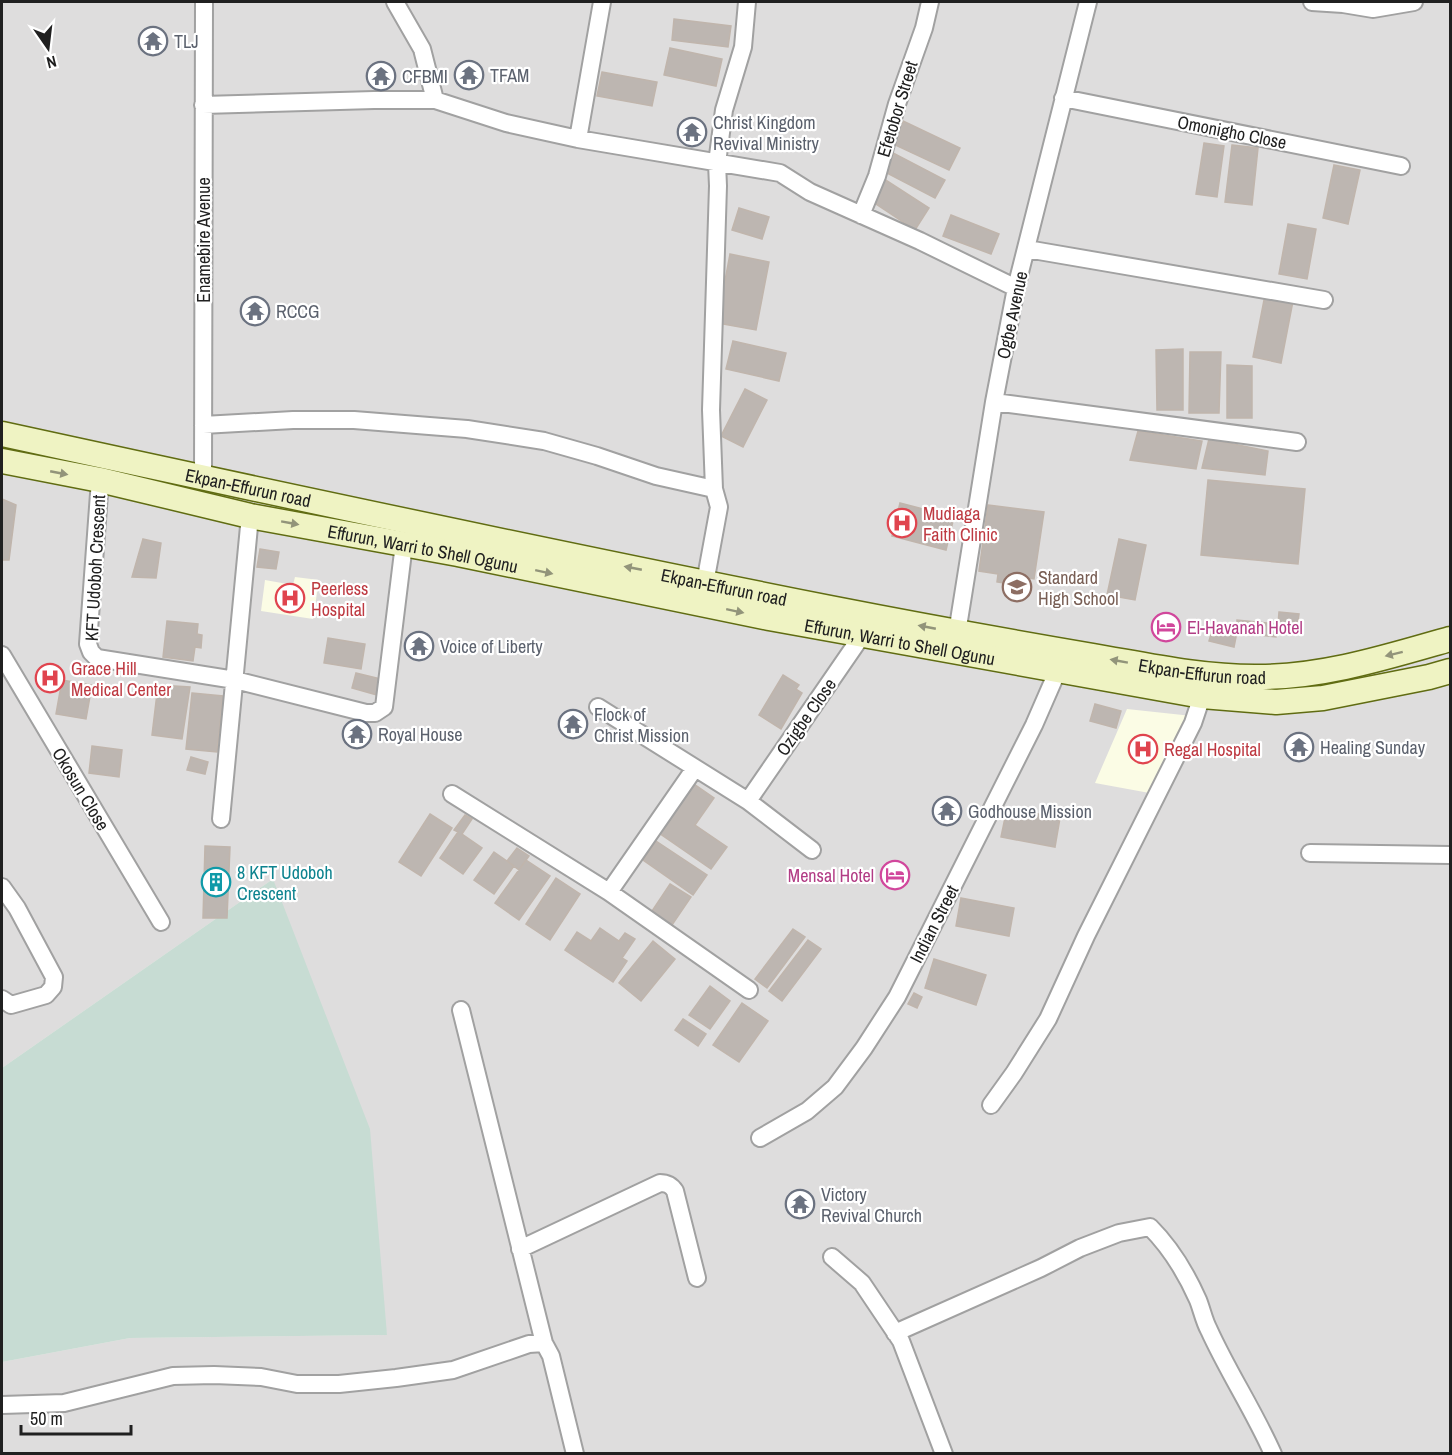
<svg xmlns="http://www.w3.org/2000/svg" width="1452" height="1455" font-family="'Archivo Narrow',sans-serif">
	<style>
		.residential { fill: #dedddd }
		.education { fill: #fbfce5 }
		.wetland { fill: #c7dcd3 }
		.building { fill: #bdb6b1; stroke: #c0b5ac; stroke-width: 1.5 }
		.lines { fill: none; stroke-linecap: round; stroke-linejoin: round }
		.street-casing { stroke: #a1a1a1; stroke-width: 20 }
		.secondary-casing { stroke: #606c12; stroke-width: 27 }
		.street { stroke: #fff; stroke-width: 16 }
		.secondary { stroke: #eff3c3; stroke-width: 24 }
		.oneway { fill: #92947a }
		.labels { text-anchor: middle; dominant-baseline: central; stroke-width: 4.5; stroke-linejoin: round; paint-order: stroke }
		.worship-label { font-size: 18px; fill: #5b616d; stroke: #fff; text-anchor: start }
		.street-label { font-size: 18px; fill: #202020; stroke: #fff }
		.health-label { font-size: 18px; fill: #be3a42; stroke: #fff; text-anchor: start }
		.education-label { font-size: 18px; fill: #785e54; stroke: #fff; text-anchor: start }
		.hotel-label { font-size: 18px; fill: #b23c85; stroke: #fff; text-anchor: start }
		.culture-label { font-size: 18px; fill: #0d838f; stroke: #fff; text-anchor: start }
	</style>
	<rect width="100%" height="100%" fill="#efede8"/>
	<path class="residential" d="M2,2H1450V1453H2V1362L130,1338L387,1335L273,879L2,1068Z"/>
	<path class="education" d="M295,577L319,580L313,619L261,611L265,580L293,585Z
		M1127,709L1192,716L1155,794L1095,783Z"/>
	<path class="wetland" d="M273,879L370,1129L387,1335L130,1338L2,1362V1068Z"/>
	<path class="building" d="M674,19L731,26L728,47L672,40Z
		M670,48L722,59L716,86L664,75Z
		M602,72L657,82L652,106L597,96Z
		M903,121L960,148L949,170L893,144Z
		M1204,143L1224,146L1217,197L1196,194Z
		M1232,145L1258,148L1252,205L1225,202Z
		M893,153L945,180L935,198L883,171Z
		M1334,165L1360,170L1348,224L1323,218Z
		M884,179L929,208L915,230L870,200Z
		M739,208L769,217L762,239L732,230Z
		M951,215L999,234L991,254L943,236Z
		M1288,224L1316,229L1307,279L1279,274Z
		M730,254L769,262L756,330L717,323Z
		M1265,295L1293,301L1281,363L1253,357Z
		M733,341L786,353L779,381L726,369Z
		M1183,349V410H1157L1156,350Z
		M1190,352H1221L1219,413H1189Z
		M1227,365L1252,366V418H1227Z
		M745,389L767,400L743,447L721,436Z
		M1138,431L1202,441L1196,469L1130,460Z
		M1209,439L1268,451L1265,475L1202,468Z
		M1208,480L1305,489L1298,564L1201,555Z
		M2,499L16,505L9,560H2Z
		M900,503L954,517L946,550L892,536Z
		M988,505L1044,512L1034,579L1017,576L1015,585L997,582L998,574L979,571Z
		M143,539L161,543L156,578L132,577Z
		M1119,539L1146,545L1135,600L1107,595Z
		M260,549L279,552L276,569L257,567Z
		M1279,612L1299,614L1297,628L1289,627V632L1277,631L1276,637L1236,632L1237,620L1278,624Z
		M167,621L198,624L197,634L202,635L201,648L195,647L193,661L163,657Z
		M1212,631L1236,637L1234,647L1209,641Z
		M328,638L365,644L361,669L324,663Z
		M356,673L381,679L377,695L352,688Z
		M783,675L799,685L796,689L802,693L781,729L759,715Z
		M62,680L92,685L86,719L56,714Z
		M158,685L190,687L182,739L152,735Z
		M192,693L223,696L217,752L186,749Z
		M1095,704L1121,711L1116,728L1090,721Z
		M92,746L122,750L119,777L89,773Z
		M191,757L208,762L205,774L187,770Z
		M694,784L714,798L695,825L727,847L711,869L659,833Z
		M1007,808L1060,818L1055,847L1001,837Z
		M430,814L452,828L421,876L399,862Z
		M465,815L472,819L462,834L482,848L463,874L440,858L458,832L454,830Z
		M656,841L707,875L693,895L643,860Z
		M205,846L230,847L227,918H203Z
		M517,848L529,856L519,870L507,861Z
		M494,852L514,866L494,894L474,880Z
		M526,860L550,876L519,920L495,903Z
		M556,878L580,894L550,940L526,924Z
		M670,884L691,897L672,925L652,911Z
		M961,898L1014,908L1009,936L956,926Z
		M600,928L619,941L625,933L635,939L622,958L627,961L613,982L565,950L577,932L591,941Z
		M793,929L805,937L767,988L755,979Z
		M808,940L821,949L782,1001L769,991Z
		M653,941L675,959L641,1001L619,983Z
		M934,959L986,975L976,1005L925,988Z
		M710,986L730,1001L710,1029L689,1015Z
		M914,993L922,997L917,1008L908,1004Z
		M742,1003L768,1021L739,1062L713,1045Z
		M683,1019L706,1034L698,1046L675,1030Z"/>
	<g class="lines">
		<g class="street-casing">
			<path id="street" d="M395,2L422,49L435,100
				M1312,2L1343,4L1373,9L1414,2
				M1063,98L1401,166
				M203,105L374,100H435L506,123L578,139L780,173L810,192L920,241L1016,288
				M578,139L602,2
				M861,215L877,176L897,104L924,28L930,2
				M1027,249L1324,300
				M994,402L1297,442
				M203,425L293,420H354L467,429L544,441L597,456L656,476L714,489
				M203,478L204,2
				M100,480L88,644L91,652L97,658L235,680L366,713H375L384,707L404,544
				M705,583L719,507L714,489L711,410L718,186L717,163L724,110L743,47L747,2
				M957,633L994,402L1016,288L1088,2
				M2,655L161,922
				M598,707L748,801L812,850
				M452,794L609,892L749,990
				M748,801L863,634
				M221,819L250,516
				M1310,853L1450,855
				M2,887L17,908L54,977L53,987L46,995L11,1005L2,999
				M609,892L695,768
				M461,1010L544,1343L551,1356L575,1454
				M991,1105L1014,1073L1048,1019L1086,936L1193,723L1202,696
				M760,1138L807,1111L835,1087L864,1048L897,997L1034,725L1058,670
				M520,1249L660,1183C667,1183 671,1185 675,1191L697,1278
				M832,1257L862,1283L901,1341L944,1454
				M895,1333L1041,1268L1080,1248L1119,1233L1150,1227C1171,1248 1186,1273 1198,1300C1202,1310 1204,1321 1209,1330C1228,1372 1254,1411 1273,1454
				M2,1405L64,1403L173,1376L214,1375L261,1377L297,1384H339L396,1378L453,1370L529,1344L544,1343"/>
		</g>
		<g class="secondary-casing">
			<g id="secondary">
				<path id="s1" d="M2,434C277,494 553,553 830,608C917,625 1005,641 1093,656C1146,665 1200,677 1255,677C1321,678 1387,657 1450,639"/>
				<path id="s2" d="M2,461L100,480L250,516L458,554L769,618L1202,696L1276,702L1323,698L1429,677L1450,671"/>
			</g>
		</g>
		<use href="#street" class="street"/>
		<use href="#secondary" class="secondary"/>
	</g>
	<defs><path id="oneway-solid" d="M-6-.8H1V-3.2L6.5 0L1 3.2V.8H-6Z" transform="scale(1.5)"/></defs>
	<g class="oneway">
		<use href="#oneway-solid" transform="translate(59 473) rotate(11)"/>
		<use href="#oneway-solid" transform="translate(290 523) rotate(10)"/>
		<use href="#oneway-solid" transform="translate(633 568) rotate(-169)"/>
		<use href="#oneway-solid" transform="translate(544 572) rotate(12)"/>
		<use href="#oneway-solid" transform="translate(735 611) rotate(12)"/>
		<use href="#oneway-solid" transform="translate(927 627) rotate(-169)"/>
		<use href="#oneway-solid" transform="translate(1394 654) rotate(166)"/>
		<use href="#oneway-solid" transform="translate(1119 661) rotate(-170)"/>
	</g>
	<defs>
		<g id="temple-ring" transform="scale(1.5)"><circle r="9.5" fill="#fff" stroke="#6b7280" stroke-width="1.5"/><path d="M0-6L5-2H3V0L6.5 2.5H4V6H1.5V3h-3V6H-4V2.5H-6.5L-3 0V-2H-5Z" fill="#6b7280"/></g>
		<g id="hospital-ring" transform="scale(1.5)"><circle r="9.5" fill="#fff" stroke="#e0444e" stroke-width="1.5"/><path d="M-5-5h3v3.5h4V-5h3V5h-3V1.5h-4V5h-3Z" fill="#e0444e"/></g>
		<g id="school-ring" transform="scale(1.5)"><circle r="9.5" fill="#fff" stroke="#8d6e63" stroke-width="1.5"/><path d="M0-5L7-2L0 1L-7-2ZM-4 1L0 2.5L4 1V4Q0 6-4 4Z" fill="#8d6e63"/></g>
		<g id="hotel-ring" transform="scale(1.5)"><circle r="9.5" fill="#fff" stroke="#d1479c" stroke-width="1.5"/><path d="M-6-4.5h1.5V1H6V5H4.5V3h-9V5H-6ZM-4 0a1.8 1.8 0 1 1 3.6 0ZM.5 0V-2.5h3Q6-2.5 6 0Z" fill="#d1479c"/></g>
		<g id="building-ring" transform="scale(1.5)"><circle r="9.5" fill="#fff" stroke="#0f9aa8" stroke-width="1.5"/><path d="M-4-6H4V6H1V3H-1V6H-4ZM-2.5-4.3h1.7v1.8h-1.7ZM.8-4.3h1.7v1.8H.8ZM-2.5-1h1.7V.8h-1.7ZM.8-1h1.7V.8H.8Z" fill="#0f9aa8"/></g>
	</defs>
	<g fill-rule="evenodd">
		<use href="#temple-ring" x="153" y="41"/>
		<use href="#temple-ring" x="469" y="75"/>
		<use href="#temple-ring" x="381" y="76"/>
		<use href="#temple-ring" x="692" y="132"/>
		<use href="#temple-ring" x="255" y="311"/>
		<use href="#hospital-ring" x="902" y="523"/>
		<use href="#school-ring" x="1017" y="587"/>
		<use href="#hospital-ring" x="290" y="598"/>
		<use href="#hotel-ring" x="1166" y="627"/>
		<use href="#temple-ring" x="419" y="646"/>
		<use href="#hospital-ring" x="50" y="678"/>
		<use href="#temple-ring" x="573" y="724"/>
		<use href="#temple-ring" x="357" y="734"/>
		<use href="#temple-ring" x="1299" y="747"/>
		<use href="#hospital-ring" x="1143" y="749"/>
		<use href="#temple-ring" x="947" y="811"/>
		<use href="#hotel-ring" x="895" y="875"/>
		<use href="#building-ring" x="216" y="882"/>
		<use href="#temple-ring" x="800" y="1204"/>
	</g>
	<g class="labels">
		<g class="worship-label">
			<text x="174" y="41">TLJ</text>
			<text x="490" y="75">TFAM</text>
			<text x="402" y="76">CFBMI</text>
			<text x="713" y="122">Christ Kingdom<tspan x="713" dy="21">Revival Ministry</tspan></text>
			<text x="276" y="311">RCCG</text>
			<text x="440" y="646">Voice of Liberty</text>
			<text x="594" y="714">Flock of<tspan x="594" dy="21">Christ Mission</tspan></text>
			<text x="378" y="734">Royal House</text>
			<text x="1320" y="747">Healing Sunday</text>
			<text x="968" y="811">Godhouse Mission</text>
			<text x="821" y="1194">Victory<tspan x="821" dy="21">Revival Church</tspan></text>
		</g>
		<g class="street-label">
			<text transform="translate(897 109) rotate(-73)">Efetobor Street</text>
			<text transform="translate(1232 132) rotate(11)">Omonigho Close</text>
			<text transform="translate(203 240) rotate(-90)">Enamebire Avenue</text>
			<text transform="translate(1012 315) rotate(-78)">Ogbe Avenue</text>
			<text stroke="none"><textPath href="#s1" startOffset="252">Ekpan-Effurun road</textPath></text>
			<text stroke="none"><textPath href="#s2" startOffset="430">Effurun, Warri to Shell Ogunu</textPath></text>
			<text transform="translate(95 568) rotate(-87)">KFT Udoboh Crescent</text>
			<text stroke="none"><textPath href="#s1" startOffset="738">Ekpan-Effurun road</textPath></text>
			<text stroke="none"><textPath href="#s2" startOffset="916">Effurun, Warri to Shell Ogunu</textPath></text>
			<text stroke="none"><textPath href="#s1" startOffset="1224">Ekpan-Effurun road</textPath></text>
			<text transform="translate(806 717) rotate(-55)">Ozigbe Close</text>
			<text transform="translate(81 789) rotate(59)">Okosun Close</text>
			<text transform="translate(934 924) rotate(-63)">Indian Street</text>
		</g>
		<g class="health-label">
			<text x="923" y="513">Mudiaga<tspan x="923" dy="21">Faith Clinic</tspan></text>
			<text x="311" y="588">Peerless<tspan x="311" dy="21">Hospital</tspan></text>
			<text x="71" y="668">Grace Hill<tspan x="71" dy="21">Medical Center</tspan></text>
			<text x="1164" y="749">Regal Hospital</text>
		</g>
		<g class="education-label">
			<text x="1038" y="577">Standard<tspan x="1038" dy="21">High School</tspan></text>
		</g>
		<g class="hotel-label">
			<text x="1187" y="627">El-Havanah Hotel</text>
			<text x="874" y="875" text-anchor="end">Mensal Hotel</text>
		</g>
		<g class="culture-label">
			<text x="237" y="872">8 KFT Udoboh<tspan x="237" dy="21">Crescent</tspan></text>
		</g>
	</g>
	<rect width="1452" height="1455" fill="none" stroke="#202020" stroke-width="6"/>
	<g transform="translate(48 48) rotate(166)" stroke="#ffffff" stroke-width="4.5" paint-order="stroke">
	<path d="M0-4.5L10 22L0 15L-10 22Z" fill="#202020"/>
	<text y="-9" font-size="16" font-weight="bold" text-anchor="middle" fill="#202020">N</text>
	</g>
	<path d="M21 1425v9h110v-9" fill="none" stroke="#202020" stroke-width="3"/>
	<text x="30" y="1425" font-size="18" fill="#202020" stroke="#ffffff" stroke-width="4.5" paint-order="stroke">50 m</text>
</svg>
